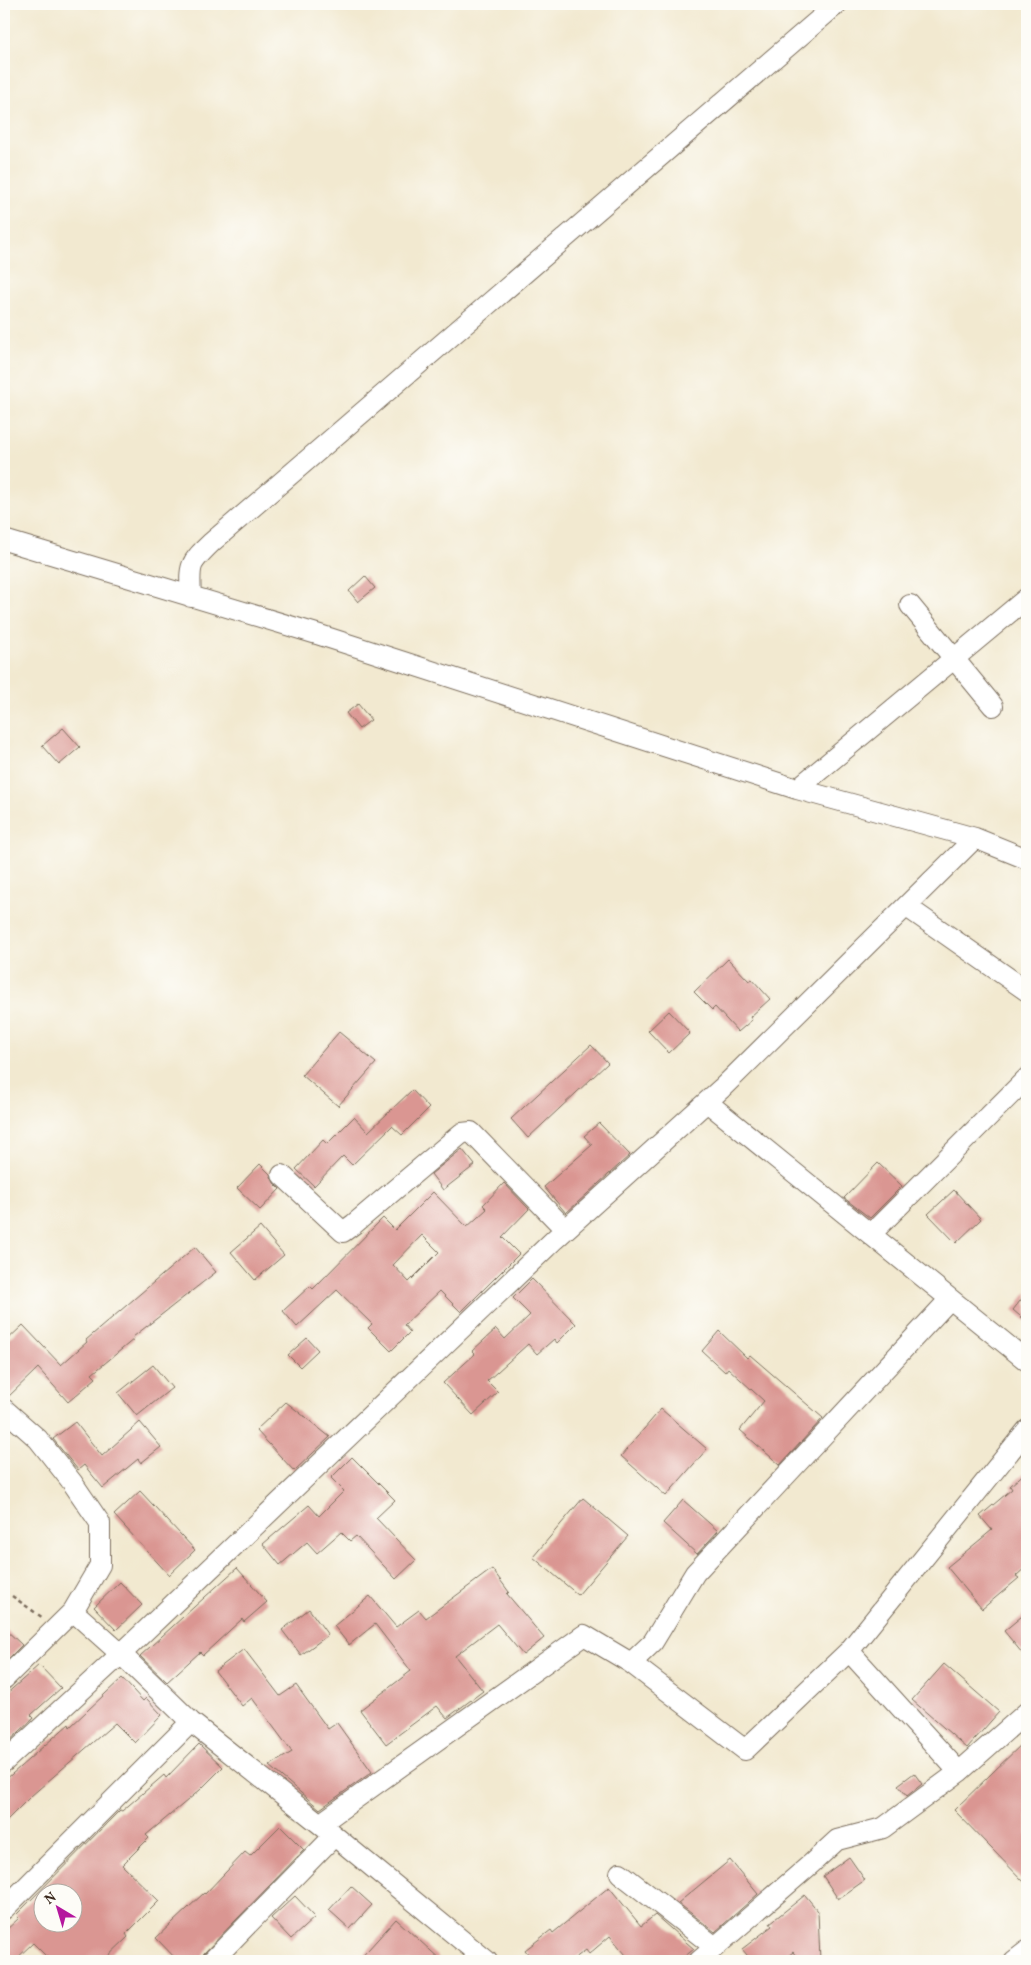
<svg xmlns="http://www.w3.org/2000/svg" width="1031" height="1965" font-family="Vollkorn,serif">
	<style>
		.building { fill: #da9692; fill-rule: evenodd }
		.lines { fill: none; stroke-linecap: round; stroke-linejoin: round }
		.minor-casing { stroke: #7b6d5c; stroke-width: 22 }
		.path { stroke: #7b6d5c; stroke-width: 2.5; stroke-dasharray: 4 4; stroke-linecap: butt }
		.minor { stroke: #fff; stroke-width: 20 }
	</style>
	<rect width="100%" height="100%" fill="#fdfcf7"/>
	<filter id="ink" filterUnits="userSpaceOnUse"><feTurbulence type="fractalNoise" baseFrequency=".02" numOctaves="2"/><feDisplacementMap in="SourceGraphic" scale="10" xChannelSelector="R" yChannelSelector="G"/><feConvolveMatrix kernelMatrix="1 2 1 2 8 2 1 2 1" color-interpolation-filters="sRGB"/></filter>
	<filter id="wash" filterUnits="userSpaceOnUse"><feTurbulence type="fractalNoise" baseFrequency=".0096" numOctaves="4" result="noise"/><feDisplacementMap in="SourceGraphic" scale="20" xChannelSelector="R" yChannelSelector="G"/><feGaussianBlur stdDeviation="1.12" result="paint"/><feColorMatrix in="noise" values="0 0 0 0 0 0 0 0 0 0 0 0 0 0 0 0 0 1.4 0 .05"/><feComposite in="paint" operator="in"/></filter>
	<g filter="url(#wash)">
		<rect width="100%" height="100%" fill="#f2e9d0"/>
		<g id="blocks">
			<path class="building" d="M365,576L375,588L358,602L349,591Z
				M358,704L371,720L359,729L346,713Z
				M63,728L80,747L59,765L42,746Z
				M728,959L749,981L752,979L770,999L750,1017L752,1020L738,1032L715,1007L712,1010L694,992Z
				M669,1011L690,1033L669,1053L648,1031Z
				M339,1032L376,1063L338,1106L302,1075Z
				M591,1045L608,1063L528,1138L511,1119Z
				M412,1090L429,1108L402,1135L392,1126L352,1165L343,1156L314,1186L296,1169L323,1140L327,1144L354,1117L368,1132Z
				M599,1123L630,1155L566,1213L544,1187L592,1145L584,1136Z
				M462,1149L475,1165L443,1190L431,1174Z
				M878,1163L902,1186L870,1218L844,1198Z
				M260,1164L270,1174L274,1183L280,1189L260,1210L237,1188Z
				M504,1183L529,1209L502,1237L519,1254L461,1312L440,1291L404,1325L410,1332L391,1351L368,1328L372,1324L337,1290L297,1327L283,1311L310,1286L313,1289L383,1218L395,1230L433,1192L467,1227L487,1209L483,1205ZM422,1235L439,1252L409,1282L393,1265Z
				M954,1190L981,1219L956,1243L928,1214Z
				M260,1227L284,1255L255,1280L231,1252Z
				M195,1247L216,1272L133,1337L134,1339L92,1374L96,1378L68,1402L38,1368L7,1398L4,1397V1343L23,1325L61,1365L87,1342L86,1340Z
				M532,1279L576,1324L557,1343L554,1339L537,1354L528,1344L487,1381L498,1392L473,1415L443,1383L475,1354L472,1351L496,1329L505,1339L530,1315L513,1298Z
				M1027,1292V1322L1013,1310Z
				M719,1331L747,1358L750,1355L823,1418L780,1465L740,1430L764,1401L728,1368L725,1372L702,1351Z
				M307,1338L318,1350L300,1367L288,1355Z
				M153,1365L172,1388L137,1416L118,1393Z
				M286,1402L330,1437L294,1471L256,1430Z
				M661,1409L707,1449L666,1496L621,1456Z
				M75,1422L102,1456L140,1422L161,1447L141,1463L138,1459L103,1488L84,1465L78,1470L53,1439Z
				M352,1457L395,1500L376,1518L416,1560L396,1579L356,1536L350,1541L341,1532L317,1553L307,1542L280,1565L263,1544L309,1505L319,1516L344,1491L331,1478Z
				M1027,1471V1566L1016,1576L1019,1578L982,1609L947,1567L992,1530L980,1516L1012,1489L1010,1486Z
				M140,1491L195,1550L169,1575L114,1515Z
				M583,1498L628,1536L578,1595L533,1557Z
				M683,1500L718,1531L697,1554L663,1523Z
				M237,1568L267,1602L244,1622L242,1619L203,1655L200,1652L167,1682L140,1656Z
				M492,1569L509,1592L507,1594L544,1638L523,1655L497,1624L455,1656L483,1691L447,1718L437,1706L386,1744L360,1710L411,1671L375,1624L349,1645L334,1626L370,1596L396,1627L419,1610L426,1618Z
				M120,1582L142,1605L116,1630L94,1607Z
				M309,1609L328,1635L301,1655L282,1630Z
				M1027,1612V1659L1004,1631Z
				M4,1628L22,1645L4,1663Z
				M244,1649L280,1696L296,1685L328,1729L337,1723L372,1772L320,1809L269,1766L292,1752L252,1698L242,1706L215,1671Z
				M944,1664L999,1712L967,1748L912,1700Z
				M39,1665L61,1688L31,1715L34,1718L4,1746V1696Z
				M122,1678L143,1701L146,1698L162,1715L135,1743L115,1723L31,1796L4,1823V1781L69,1724L70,1727Z
				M1027,1739V1885L954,1810Z
				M199,1744L223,1767L200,1790L146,1835L149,1838L122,1865L159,1901L126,1934L128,1937L103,1961H51L33,1943L14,1961H4V1932L19,1918L16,1915L120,1810L122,1811L164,1775L166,1778ZM42,1892H72V1922H42Z
				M914,1773L922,1784L907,1796L898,1785Z
				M280,1826L304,1850L204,1953L200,1961H178L156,1938L204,1893L205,1894L245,1852L250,1856Z
				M849,1857L865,1880L838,1899L823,1876Z
				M730,1860L758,1894L715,1932L678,1903Z
				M351,1886L372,1905L350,1929L329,1910Z
				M609,1887L641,1926L655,1915L694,1949L679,1961H631L610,1936L589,1954L586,1950L571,1961H534L525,1950L551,1930L553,1933Z
				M805,1895L818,1911L820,1961H800L793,1952L782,1961H752L742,1949L772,1926L770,1923Z
				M295,1896L315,1917L291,1939L271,1918Z
				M396,1919L442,1961H358Z"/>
		</g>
	</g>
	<g filter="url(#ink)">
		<use href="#blocks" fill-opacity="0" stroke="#7b6d5c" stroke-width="1"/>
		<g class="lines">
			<g class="minor-casing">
				<path id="minor" d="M4,540L320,635L797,789L975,838L1027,859
					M191,597C189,564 189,564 212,542L837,4
					M910,605L993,706
					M797,789L1027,598
					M907,907L1027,991
					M707,1102L1027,1361
					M282,1175L343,1232L354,1224L462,1133L471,1132L565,1229
					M871,1234L1027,1078
					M4,1409L38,1439L72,1482L100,1523V1565L73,1611L4,1679
					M73,1611L121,1654L191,1722L320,1824L487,1961
					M631,1663L745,1750L849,1651
					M4,1762L121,1654L554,1240L722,1088L975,838
					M959,1772L849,1651L1027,1430
					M320,1824L584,1635L631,1663L653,1642L695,1573L950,1299
					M620,1873L715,1947
					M4,1909L191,1722
					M212,1961L334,1836
					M699,1961L811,1864L837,1840L883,1828L959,1772L1027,1712
					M1014,1961L1027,1951"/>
			</g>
			<path class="path" d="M4,1596H12L43,1618"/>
			<use href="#minor" class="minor"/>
		</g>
	</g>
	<rect width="1031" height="1965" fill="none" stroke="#fdfcf7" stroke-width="20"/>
	<g transform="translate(58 1908) rotate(322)"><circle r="24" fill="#fdfcf7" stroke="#afa8a0"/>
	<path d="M0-4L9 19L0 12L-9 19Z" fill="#b5179e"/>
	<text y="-8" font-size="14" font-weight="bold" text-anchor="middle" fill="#3b2a1e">N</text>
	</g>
</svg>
